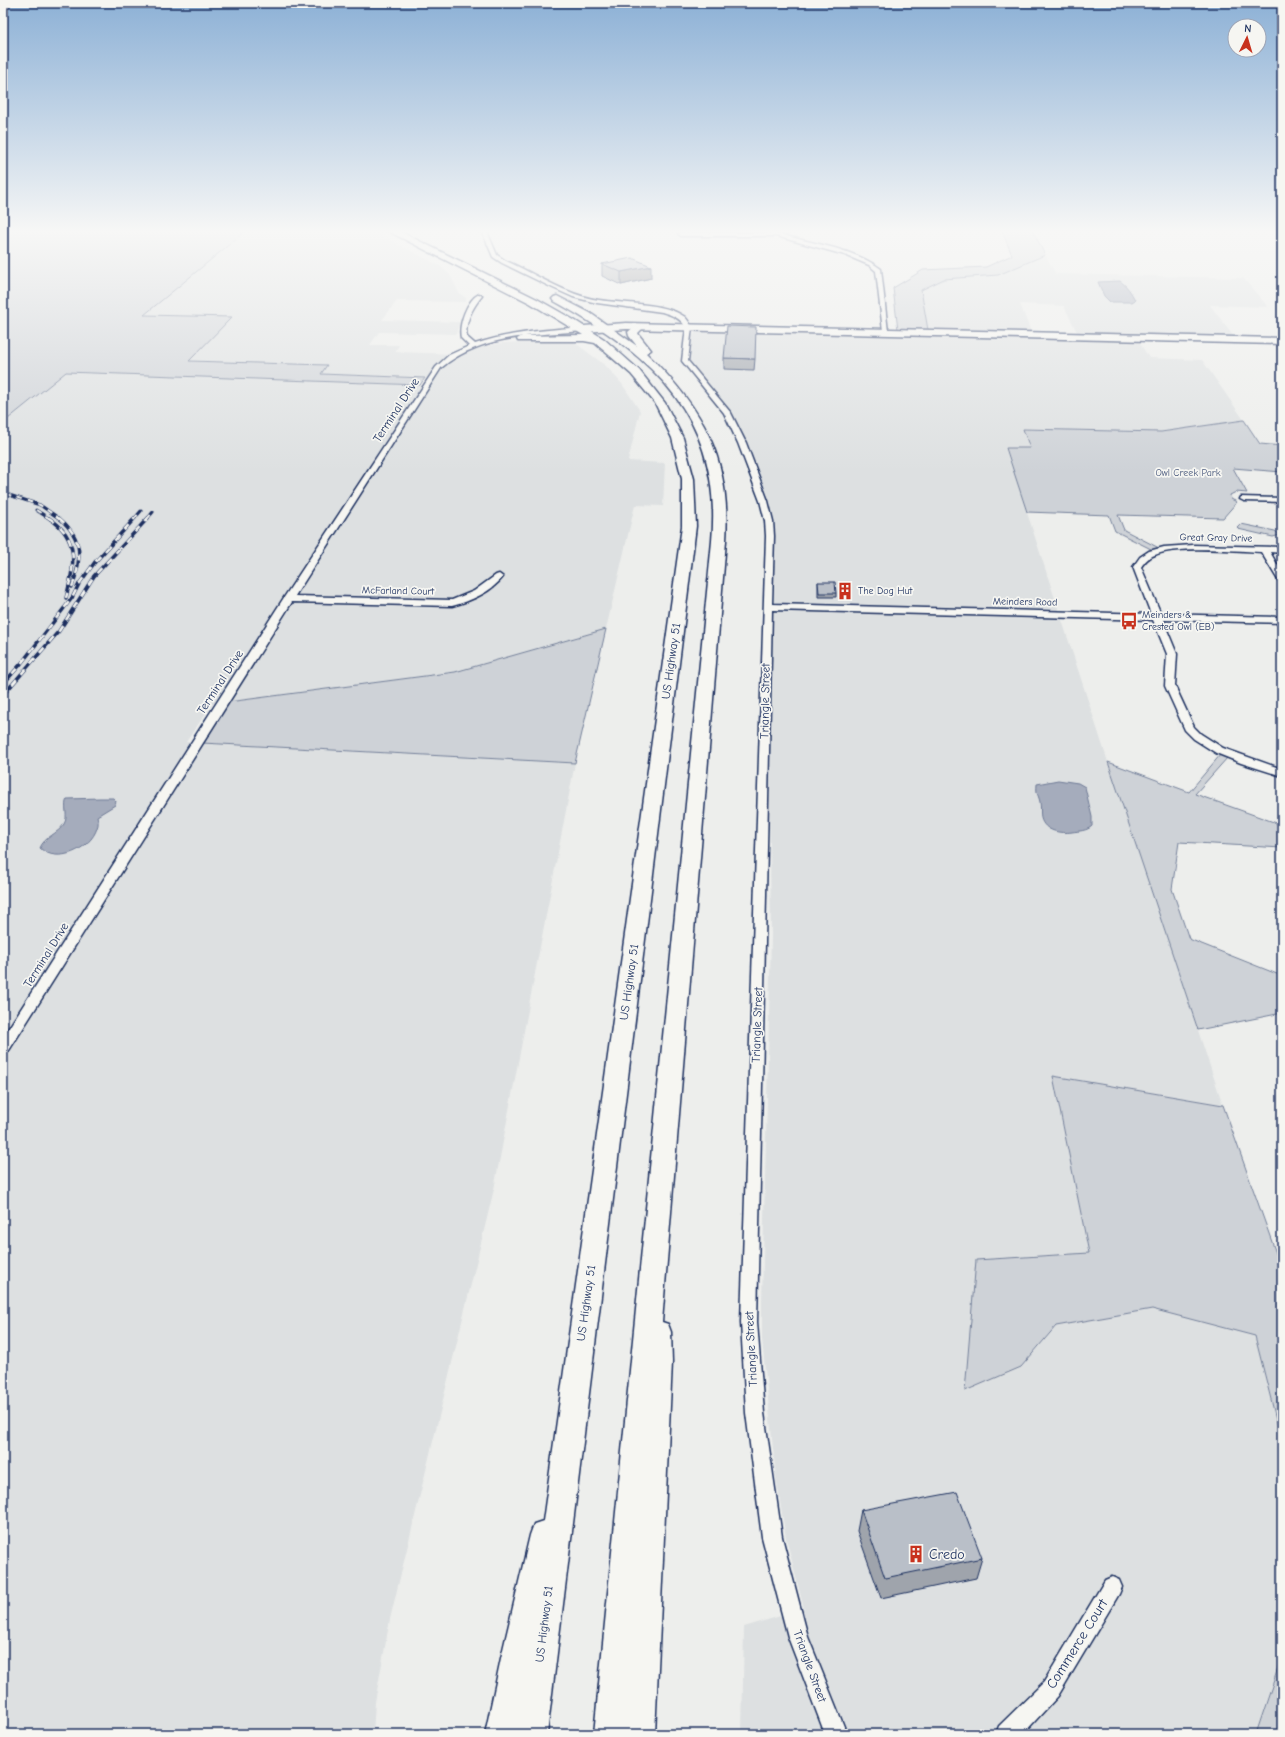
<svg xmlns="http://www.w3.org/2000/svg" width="1285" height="1737" font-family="'Comic Neue',sans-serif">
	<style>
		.built { fill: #dde0e1; fill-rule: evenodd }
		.green { fill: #ced2d7; stroke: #74809a }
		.water { fill: #a5acbc; stroke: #6e7a96 }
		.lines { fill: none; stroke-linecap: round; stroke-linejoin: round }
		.street-casing { stroke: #1b2f5e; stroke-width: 3 }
		.secondary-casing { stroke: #1b2f5e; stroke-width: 3 }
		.primary-casing { stroke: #1b2f5e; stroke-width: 3 }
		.street { fill: #f6f6f2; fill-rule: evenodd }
		.secondary { fill: #f6f6f2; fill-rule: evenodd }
		.primary { fill: #f6f6f2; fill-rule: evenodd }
		.rail-far1-casing { stroke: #1b2f5e; stroke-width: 3 }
		.rail-casing { stroke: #1b2f5e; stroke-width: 3.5 }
		.rail-far1 { stroke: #f6f6f2; stroke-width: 2; stroke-dasharray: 5.5; stroke-linecap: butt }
		.rail { stroke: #f6f6f2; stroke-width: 2.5; stroke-dasharray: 7; stroke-linecap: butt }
		.wall { fill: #9fa4ac; stroke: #1b2f5e }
		.shaded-wall { fill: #82868c; stroke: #1b2f5e }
		.building { fill: #b9bfc8; stroke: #1b2f5e }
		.labels { text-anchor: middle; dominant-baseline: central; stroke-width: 3.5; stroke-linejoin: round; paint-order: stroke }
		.far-park-label { font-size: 10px; fill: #48587c; stroke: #f6f6f2 }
		.far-street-label { font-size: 10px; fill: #1b2f5e; stroke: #f6f6f2 }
		.far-poi-label { font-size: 10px; fill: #1b2f5e; stroke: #f6f6f2; text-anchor: start }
		.street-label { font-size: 12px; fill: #1b2f5e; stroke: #f6f6f2 }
		.near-poi-label { font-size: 14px; fill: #1b2f5e; stroke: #f6f6f2; text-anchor: start }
		.near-street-label { font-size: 14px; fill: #1b2f5e; stroke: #f6f6f2 }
	</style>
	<rect width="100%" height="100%" fill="#edeeec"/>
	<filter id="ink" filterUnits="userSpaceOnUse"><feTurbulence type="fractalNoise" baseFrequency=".025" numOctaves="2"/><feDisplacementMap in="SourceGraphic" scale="8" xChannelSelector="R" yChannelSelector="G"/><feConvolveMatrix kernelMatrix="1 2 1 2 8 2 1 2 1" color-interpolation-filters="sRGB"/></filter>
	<g filter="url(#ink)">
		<path class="built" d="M248,229H369L440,266L450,275L459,293L466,298V302L397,301L382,320L460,322L456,334L379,332L370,345H399L395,352L459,354L479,347L503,343L570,339L606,366L622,384L640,411L628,461L665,463L663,506L635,505L606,629L455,672L212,704L186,742L575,763L494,1189L390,1619L375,1702L373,1734H3V423L66,372L431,385L435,378L320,374L326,365L188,361L232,317L144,315Z
			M485,229H677V233Z
			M1045,255L1056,274L1243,278L1268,307L1210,305L1234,337L1135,335L1149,358L1202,360L1244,420L1161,432L1024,429L1030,448H1006L1108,762L1223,1105L1053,1076L1089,1253L976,1260L1021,1367L1056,1326L1152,1309L1255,1336L1282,1443L1281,1659L1256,1734H742L744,1627L804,1609L786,1538L776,1478L762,1339V1302L771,936L770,848L768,800L772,524L745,443L735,421L715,391L691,364L689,356L691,339L695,333L702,330L929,334L921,290L944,279L998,275ZM1020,304L1064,306L1078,334L1033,337Z"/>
		<path class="green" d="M3,229H248L144,315L232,317L189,361L327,365L321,374L425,378L420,385L66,372L3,423Z
			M1001,229H1032L1045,255L998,275L944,279L921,290L928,330H898L893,288L923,270L986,267L1012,255Z
			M1244,420L1260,444L1282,446V472L1233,468L1247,493L1236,492L1230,495L1231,499L1237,502L1223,518L1118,515L1124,530L1159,548L1153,550L1115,531L1109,515L1027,512L1006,448H1030L1023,429L1161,432Z
			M1241,524L1275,531L1280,535L1273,537L1238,529L1237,528Z
			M606,629L575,763L202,743L228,702L455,672Z
			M1221,754L1228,757L1195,794L1282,825V848L1179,842L1172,889L1189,939L1282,976V1013L1198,1030L1108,762L1189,792Z
			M1053,1076L1223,1105L1282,1270V1443L1255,1336L1152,1309L1056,1326L1021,1367L965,1391L976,1260L1089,1253Z
			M1282,1650V1734H1256L1281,1659Z"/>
		<path class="water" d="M1120,281C1127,286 1131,292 1135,300L1132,302H1110L1104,296L1098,282Z
			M1058,780L1078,783L1085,787L1092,817V826C1087,831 1079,831 1072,832C1060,834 1044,831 1041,818C1040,813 1041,807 1040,802C1038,793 1036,795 1037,784Z
			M100,798H113L116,801L115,805L97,816C98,820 99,824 97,828C91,849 57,865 40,848C44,837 58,834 64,824C69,816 63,806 67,799Z"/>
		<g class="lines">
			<g class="street-casing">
				<path id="street" d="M481,229H486L497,255L506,261C536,274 566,295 599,300C623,304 665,302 685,317C688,320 690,324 692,327L688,361L731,413L746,443L768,501L773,521L774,536L772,604L1151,614L1133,567L1140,557L1149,551L1164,547L1193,545L1282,547V553L1270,552L1282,573V583L1278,580L1261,552C1235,551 1177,545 1155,555C1149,557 1145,561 1141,567L1161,614L1282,617V623L1163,620L1177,654L1175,686L1194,727L1201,734L1223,748L1282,769V776L1241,763L1216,753L1194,739L1185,730L1165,686L1167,654L1153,620L772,610L757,1322L764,1413L782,1537L808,1637L847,1734H825L788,1637L762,1537L746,1413L741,1322L766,536L765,521L760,501L738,443L724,413L682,361L686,327C680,318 672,315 662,312L597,303L573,297L553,288L502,263L493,257Z
					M770,229H775L776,233C811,244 851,247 881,269L888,332L883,331L876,271L869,265L845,255L776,236H681L678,234L681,232L771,233Z
					M479,294L482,296C473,307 464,323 467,337L475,344C510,332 547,330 584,327L587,329L584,331C535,335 480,335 441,368L295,596L452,600L474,591L496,575L499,574L503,577C491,592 471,601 452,606L292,602L8,1052L3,1053V1037L283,599L436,367L449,355L469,346L461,338C458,325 467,300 479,294Z
					M1241,497L1282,498V502L1244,501L1240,499Z
					M1112,1577L1119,1580L1122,1587L1119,1594L1058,1696L1023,1734H996L999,1726L1044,1682L1105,1580Z"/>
			</g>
			<g class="secondary-casing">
				<path id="secondary" d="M626,323L1282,338V344L626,329L584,332L580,329L584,326Z"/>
			</g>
			<g class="primary-casing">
				<path id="primary" d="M384,229H395L537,299L574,320L604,339L639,370L665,403L683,438L694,479L696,526L547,1734H485L501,1658L530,1535L534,1524L543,1521L682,526V479L672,438L655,403L631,374L595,343L584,341H518L517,339L522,336L583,335L530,303Z
					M557,296L590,313L637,346L629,336L628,332L635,326H641L643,328L638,333L639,335L651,350L646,353C704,409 731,459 726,541L662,1322L668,1324L671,1332L672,1362L655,1734H594L712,541C723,418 654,356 554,301L552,299L554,297Z"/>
			</g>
			<use href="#street" class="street"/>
			<use href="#secondary" class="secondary"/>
			<use href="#primary" class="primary"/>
			<g class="rail-far1-casing">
				<path id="rail-far1" d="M6,494L40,505L60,519
					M36,510L50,519
					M134,519L141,511
					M147,519L153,512"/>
			</g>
			<g class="rail-casing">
				<path id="rail" d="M49,518C81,539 74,566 66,598
					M59,518C84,539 82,559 72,587
					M3,684L20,665L72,598L79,584L95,562L135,518
					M3,695L59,631L94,576L148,518"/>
			</g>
			<use href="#rail-far1" class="rail-far1"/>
			<use href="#rail" class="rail"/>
		</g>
		<path class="wall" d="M602,264L651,278L621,285L602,276Z
			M724,358L755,359L754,370L724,369Z
			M818,582L836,593V597H818Z
			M861,1510L982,1558L976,1578L881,1598L857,1531Z"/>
		<path class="shaded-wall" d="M651,266V278L621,285V272Z"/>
		<path class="building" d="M632,258L651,266L621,272L602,264Z
			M727,326L756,327L755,359L724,358Z
			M818,582H835L836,593H819Z
			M957,1492L982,1558L885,1578L861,1510Z"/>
	</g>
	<linearGradient id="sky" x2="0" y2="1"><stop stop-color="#8db1d6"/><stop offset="0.49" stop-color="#f7f7f6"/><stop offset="1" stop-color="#f7f7f6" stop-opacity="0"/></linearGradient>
	<rect width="1285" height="472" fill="url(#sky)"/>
	<defs>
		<g id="building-bare" transform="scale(1.38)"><path d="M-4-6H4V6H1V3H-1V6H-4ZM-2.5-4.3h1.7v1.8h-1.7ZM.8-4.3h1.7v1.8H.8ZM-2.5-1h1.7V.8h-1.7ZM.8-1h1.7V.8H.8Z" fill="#c8321e" stroke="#f6f6f2" stroke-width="2.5" paint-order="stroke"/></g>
		<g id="bus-bare" transform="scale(1.38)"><path d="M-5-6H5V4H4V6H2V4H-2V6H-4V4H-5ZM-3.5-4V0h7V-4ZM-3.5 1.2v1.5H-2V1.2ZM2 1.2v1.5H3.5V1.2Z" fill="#c8321e" stroke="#f6f6f2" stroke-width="2.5" paint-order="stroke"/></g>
	</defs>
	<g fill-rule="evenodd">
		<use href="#building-bare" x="845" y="591"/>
		<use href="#bus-bare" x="1129" y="621"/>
		<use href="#building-bare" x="916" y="1554"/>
	</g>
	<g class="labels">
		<g class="far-park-label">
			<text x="1188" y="473">Owl Creek Park</text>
		</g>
		<g class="far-street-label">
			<text transform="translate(1216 538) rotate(1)">Great Gray Drive</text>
			<text transform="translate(398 591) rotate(1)">McFarland Court</text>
			<text transform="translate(1025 602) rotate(1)">Meinders Road</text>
		</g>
		<g class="far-poi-label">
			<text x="858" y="591">The Dog Hut</text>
			<text x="1142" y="615">Meinders &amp;<tspan x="1142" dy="12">Crested Owl (EB)</tspan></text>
		</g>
		<g class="street-label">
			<text transform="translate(396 410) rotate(-57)">Terminal Drive</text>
			<text transform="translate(671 661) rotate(-82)">US Highway 51</text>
			<text transform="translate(220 682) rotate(-57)">Terminal Drive</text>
			<text transform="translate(765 701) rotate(-89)">Triangle Street</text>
			<text transform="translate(46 955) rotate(-58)">Terminal Drive</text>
			<text transform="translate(629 982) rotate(-82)">US Highway 51</text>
			<text transform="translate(757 1025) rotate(-88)">Triangle Street</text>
			<text transform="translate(586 1303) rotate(-82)">US Highway 51</text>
			<text transform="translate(751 1349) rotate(-93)">Triangle Street</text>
			<text transform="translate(544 1624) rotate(-83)">US Highway 51</text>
			<text transform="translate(810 1666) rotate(70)">Triangle Street</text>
		</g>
		<g class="near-poi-label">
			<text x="929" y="1554">Credo</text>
		</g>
		<g class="near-street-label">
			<text transform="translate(1077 1644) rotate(-58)">Commerce Court</text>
		</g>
	</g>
	<rect width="1285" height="1737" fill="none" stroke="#f6f6f2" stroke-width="16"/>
	<rect x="8" y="8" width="1269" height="1721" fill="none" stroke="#1b2f5e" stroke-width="1.5" filter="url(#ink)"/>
	<g transform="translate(1247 38) rotate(5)"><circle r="19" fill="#f6f6f2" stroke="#9ea6b7"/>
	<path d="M0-3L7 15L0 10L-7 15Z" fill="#c8321e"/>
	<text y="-6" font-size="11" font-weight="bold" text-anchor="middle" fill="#1b2f5e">N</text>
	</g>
</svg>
